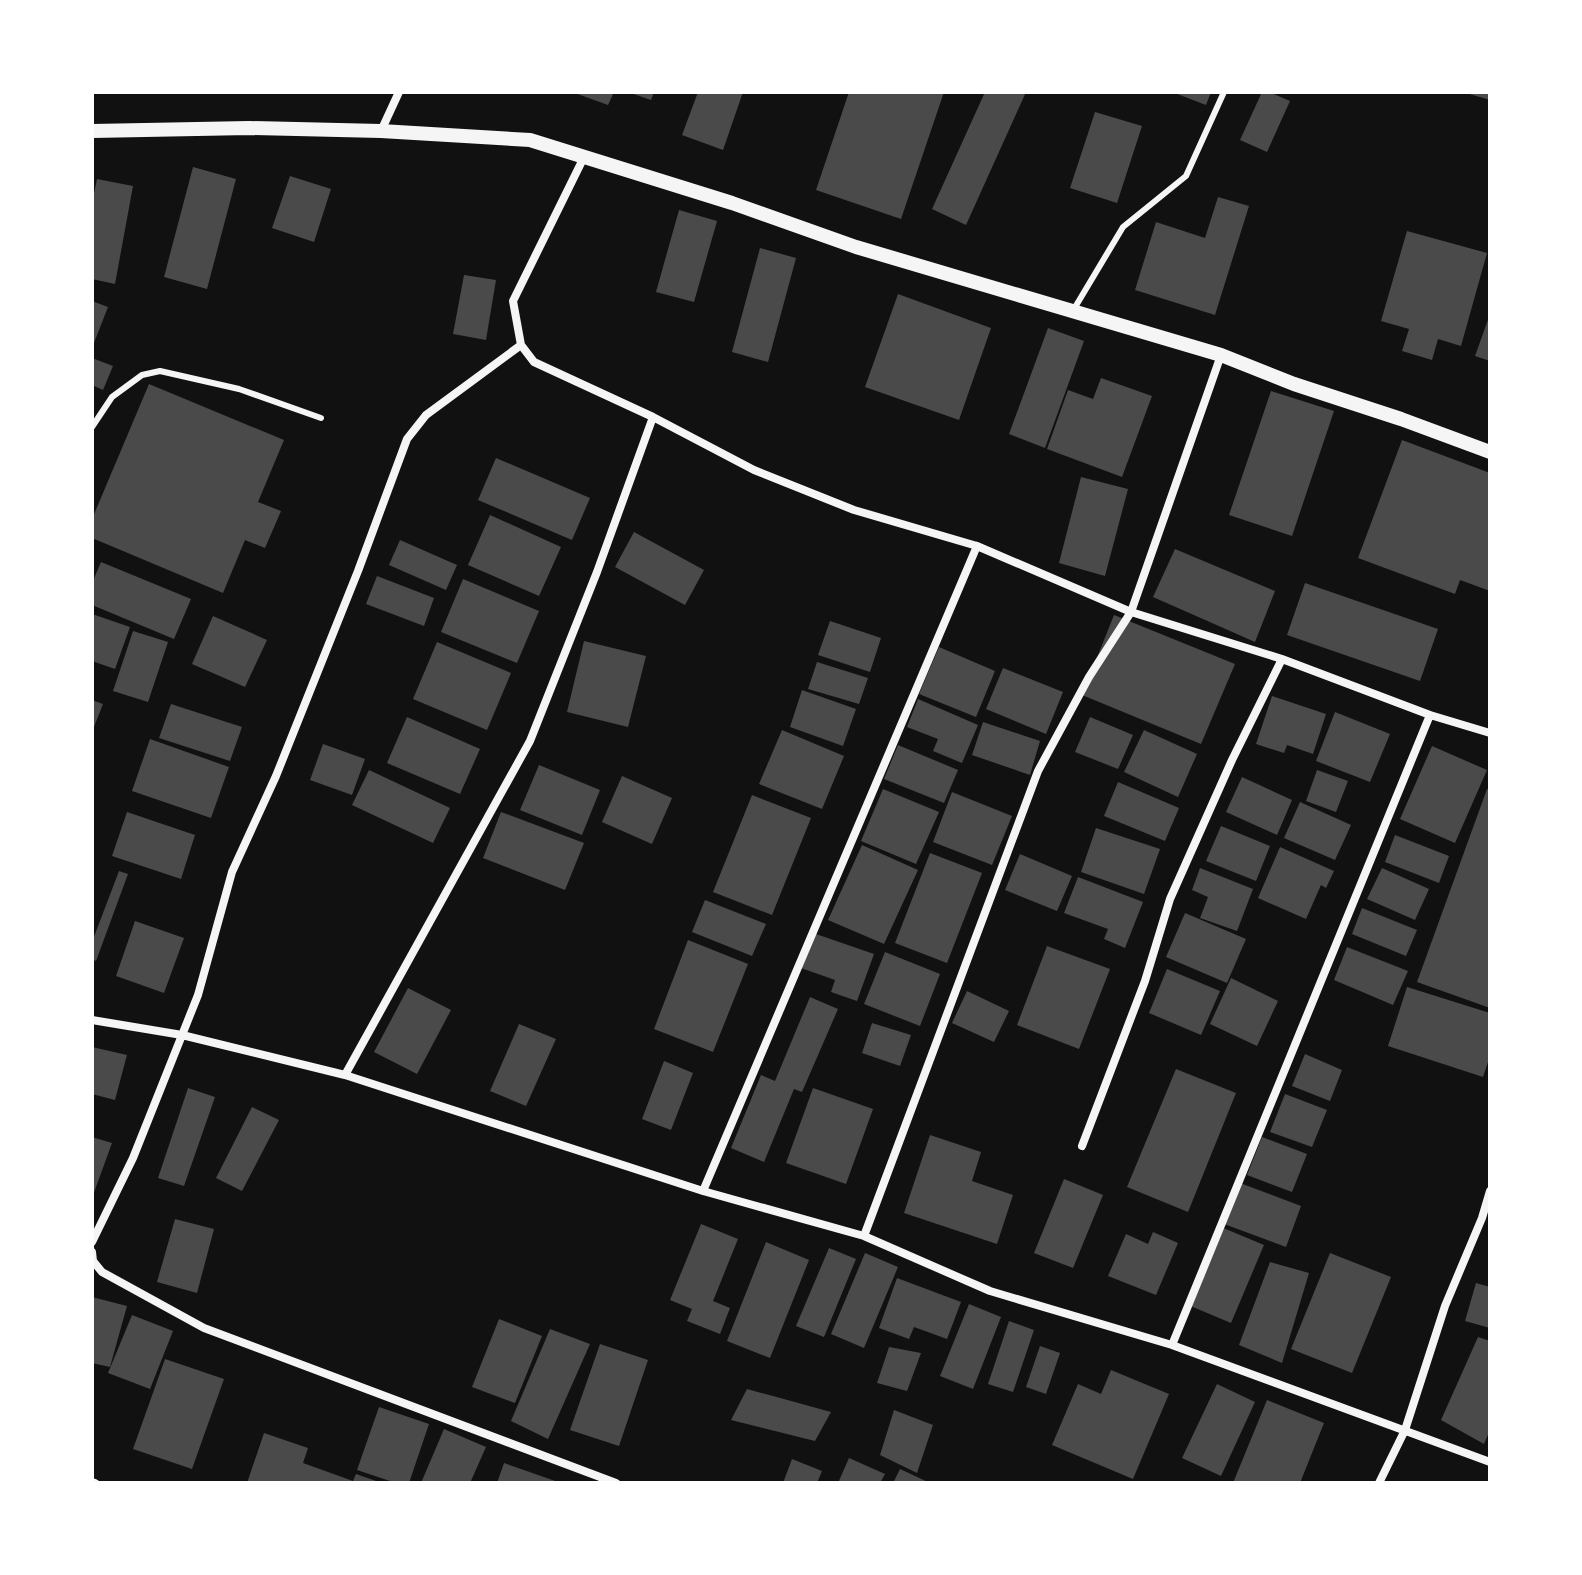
<svg xmlns="http://www.w3.org/2000/svg" width="1582" height="1575" font-family="'Varela Round',sans-serif">
	<style>
		.building { fill: #4a4a4a }
		.lines { fill: none; stroke-linecap: round; stroke-linejoin: round }
		.service { stroke: #f5f5f5; stroke-width: 6 }
		.minor { stroke: #f5f5f5; stroke-width: 8 }
		.tertiary { stroke: #f5f5f5; stroke-width: 14 }
	</style>
	<rect width="100%" height="100%" fill="#111"/>
	<path class="building" d="M572,92H614L608,105Z
		M628,92H654L651,100Z
		M698,92H743L723,150L682,135Z
		M849,92H944L901,219L816,190Z
		M985,92H1026L966,225L932,209Z
		M1172,92H1211L1206,105Z
		M1262,92H1269L1290,101L1267,152L1240,140Z
		M1466,92H1490V100L1466,93Z
		M1095,112L1142,126L1117,203L1070,188Z
		M193,167L236,179L207,289L164,277Z
		M290,176L331,189L314,242L272,228Z
		M97,179L133,186L115,284L92,279V203Z
		M1218,197L1249,206L1215,315L1135,290L1156,222L1205,238Z
		M679,210L717,221L694,302L656,292Z
		M1407,231L1487,253L1461,346L1438,339L1432,360L1402,351L1409,329L1381,321Z
		M760,248L796,258L768,362L732,352Z
		M464,275L496,280L486,340L453,334Z
		M898,294L991,328L959,420L865,387Z
		M92,301L108,307L92,348Z
		M1490,314V361L1475,356Z
		M1048,328L1084,341L1045,448L1009,434Z
		M92,358L113,366L103,390L92,385Z
		M1101,378L1152,396L1122,477L1047,449L1068,390L1093,399Z
		M149,384L284,440L258,502L281,511L265,548L245,540L223,593L92,538V519Z
		M1271,391L1334,411L1292,536L1229,515Z
		M1402,440L1490,473V591L1460,580L1455,594L1358,558Z
		M496,458L590,498L572,540L478,500Z
		M1081,477L1128,489L1105,576L1059,563Z
		M490,515L561,547L539,596L468,565Z
		M634,532L704,570L685,605L615,567Z
		M400,540L457,565L446,590L389,565Z
		M1175,549L1275,591L1255,642L1153,597Z
		M101,562L191,599L174,639L92,605V583Z
		M377,576L434,598L424,626L366,604Z
		M463,579L539,611L517,663L441,632Z
		M1305,583L1438,629L1420,681L1287,635Z
		M92,614L130,627L115,669L92,661Z
		M1114,615L1235,664L1201,744L1082,695Z
		M213,616L267,640L245,687L192,664Z
		M830,621L881,638L870,672L818,655Z
		M133,631L168,642L148,702L113,691Z
		M584,641L646,656L628,727L567,712Z
		M437,642L511,673L487,730L413,699Z
		M939,647L995,671L976,717L919,694Z
		M817,662L868,678L859,704L808,689Z
		M1003,668L1063,692L1046,734L986,709Z
		M802,690L856,709L843,746L790,727Z
		M1272,696L1326,714L1313,754L1287,745L1284,753L1256,744Z
		M918,699L978,725L962,763L933,751L938,739L907,727Z
		M92,700L103,704L92,732Z
		M171,704L242,727L230,761L159,738Z
		M1335,712L1390,734L1370,782L1316,761Z
		M407,717L480,749L460,794L387,763Z
		M1090,717L1133,735L1118,769L1075,752Z
		M983,722L1040,741L1030,775L972,755Z
		M782,730L844,756L822,809L759,784Z
		M1144,730L1197,754L1178,797L1124,772Z
		M150,739L229,767L211,818L132,791Z
		M323,744L365,759L352,795L310,780Z
		M898,745L958,770L944,803L884,779Z
		M1432,746L1487,770L1455,843L1400,819Z
		M539,765L600,790L582,835L520,810Z
		M369,770L450,808L433,843L352,805Z
		M1317,770L1348,781L1336,812L1306,801Z
		M622,776L672,798L652,844L602,822Z
		M1242,777L1292,800L1277,835L1226,812Z
		M1118,782L1179,808L1165,841L1104,816Z
		M883,789L939,812L916,864L861,841Z
		M1487,789L1490,790V1008L1417,982Z
		M952,792L1012,816L992,865L933,842Z
		M752,795L811,818L772,915L713,892Z
		M1300,802L1351,825L1335,860L1284,838Z
		M127,812L195,835L181,879L112,856Z
		M501,812L584,843L565,890L483,858Z
		M1221,826L1270,846L1256,881L1206,861Z
		M1096,828L1160,849L1144,894L1081,872Z
		M1395,835L1449,856L1439,883L1385,862Z
		M862,845L918,870L884,944L828,920Z
		M1280,847L1334,871L1326,888L1321,885L1306,919L1258,898Z
		M930,853L982,873L947,963L895,943Z
		M1020,854L1072,876L1057,911L1005,890Z
		M1200,868L1253,889L1237,931L1200,918L1208,897L1192,890Z
		M1382,868L1429,889L1415,920L1367,899Z
		M119,871L128,874L96,961L92,959V942Z
		M1078,877L1143,902L1125,948L1104,939L1108,929L1064,913Z
		M705,900L766,924L752,956L692,932Z
		M1362,908L1417,930L1406,956L1352,934Z
		M1185,913L1246,939L1227,983L1166,957Z
		M135,921L184,938L164,993L116,976Z
		M813,933L874,954L857,1001L831,992L835,980L801,968Z
		M688,940L748,964L713,1052L654,1029Z
		M1047,946L1110,969L1079,1049L1017,1025Z
		M1347,947L1408,971L1393,1005L1334,980Z
		M885,952L940,974L920,1026L864,1004Z
		M1167,969L1220,991L1201,1035L1149,1013Z
		M1231,978L1278,1001L1257,1046L1210,1024Z
		M1407,987L1490,1013V1056L1483,1077L1388,1046Z
		M408,988L451,1010L417,1074L374,1052Z
		M967,991L1009,1011L994,1042L952,1023Z
		M810,997L838,1009L802,1092L794,1089L764,1162L731,1148L761,1075L775,1081Z
		M872,1023L911,1035L900,1066L862,1053Z
		M519,1024L556,1039L526,1106L490,1091Z
		M92,1047L127,1055L115,1100L92,1094Z
		M1305,1054L1342,1070L1330,1101L1292,1086Z
		M664,1061L693,1073L671,1130L642,1119Z
		M1176,1069L1236,1093L1188,1212L1127,1187Z
		M188,1088L215,1097L184,1186L158,1178Z
		M813,1088L873,1109L846,1184L786,1163Z
		M1285,1094L1327,1110L1312,1147L1270,1132Z
		M252,1107L279,1120L242,1191L216,1178Z
		M930,1135L981,1152L972,1181L1013,1195L997,1244L904,1213Z
		M92,1137L112,1143L92,1198Z
		M1262,1137L1307,1154L1292,1192L1247,1175Z
		M1064,1179L1103,1195L1073,1268L1034,1253Z
		M1240,1183L1301,1206L1286,1247L1224,1224Z
		M175,1219L214,1229L197,1293L157,1282Z
		M701,1224L738,1239L713,1301L730,1308L720,1334L687,1321L692,1309L670,1300Z
		M1221,1227L1264,1245L1231,1323L1188,1305Z
		M1153,1232L1178,1243L1156,1295L1108,1276L1126,1234L1148,1244Z
		M766,1242L809,1260L770,1358L727,1341Z
		M829,1248L856,1259L824,1337L796,1326Z
		M865,1253L898,1267L864,1348L831,1334Z
		M1330,1253L1391,1277L1352,1373L1291,1349Z
		M1270,1262L1309,1273L1282,1363L1239,1345Z
		M897,1278L961,1302L947,1339L914,1327L909,1339L879,1328Z
		M1476,1283L1490,1287V1328L1465,1321Z
		M92,1297L127,1306L110,1367L92,1363Z
		M969,1304L1001,1317L973,1389L940,1376Z
		M132,1315L173,1331L150,1389L108,1373Z
		M499,1319L542,1336L515,1403L472,1387Z
		M1009,1321L1034,1330L1013,1392L988,1384Z
		M550,1329L590,1344L548,1439L511,1421Z
		M1478,1337L1490,1341V1430L1484,1444L1441,1420Z
		M600,1344L648,1360L619,1446L570,1430Z
		M1040,1346L1060,1353L1046,1394L1026,1387Z
		M889,1347L921,1353L907,1391L877,1383Z
		M165,1359L224,1379L192,1469L133,1449Z
		M1111,1370L1169,1394L1133,1479L1052,1445L1078,1384L1101,1394Z
		M1217,1384L1255,1402L1221,1476L1182,1458Z
		M747,1389L831,1412L815,1441L731,1420Z
		M1267,1400L1324,1423L1300,1483H1233Z
		M379,1407L429,1424L409,1483H396L357,1470Z
		M894,1410L933,1425L917,1473L880,1455Z
		M444,1429L486,1447L470,1483H421Z
		M264,1433L308,1448L303,1463L353,1481L356,1474L382,1483H247Z
		M849,1458L885,1474L880,1483H838Z
		M792,1459L822,1471L817,1483H783Z
		M504,1463L561,1483H497Z
		M900,1469L930,1483H893Z"/>
	<g class="lines">
		<path class="service" d="M1074,309L1123,227L1186,176L1224,92
			M92,427L112,397L142,375L160,371L239,389L321,418"/>
		<path class="minor" d="M381,131L399,92
			M584,157L513,301L521,345L534,362L653,417L754,470L854,510L977,546
			M92,1020L182,1035L345,1075L703,1191L864,1236L990,1291L1172,1345L1490,1462
			M345,1075L530,741L597,572L653,417
			M1082,1146L1145,981L1170,899L1232,760L1282,659
			M703,1191L977,546L1131,612L1282,659L1430,715L1490,733
			M864,1236L1038,771L1089,677L1131,612L1221,355
			M92,1242L133,1158L198,995L232,872L276,776L358,571L407,439L426,415L521,345
			M92,1252L93,1261L102,1272L204,1328L616,1483
			M1172,1345L1430,715
			M92,1482L95,1483
			M1379,1483L1405,1430L1445,1306L1482,1218L1490,1191"/>
		<path class="tertiary" d="M92,131L249,128L381,131L530,140L732,203L856,247L1221,355L1294,384L1401,419L1490,452"/>
	</g>
	<rect width="1582" height="1575" fill="none" stroke="#ffffff" stroke-width="188"/>
</svg>
